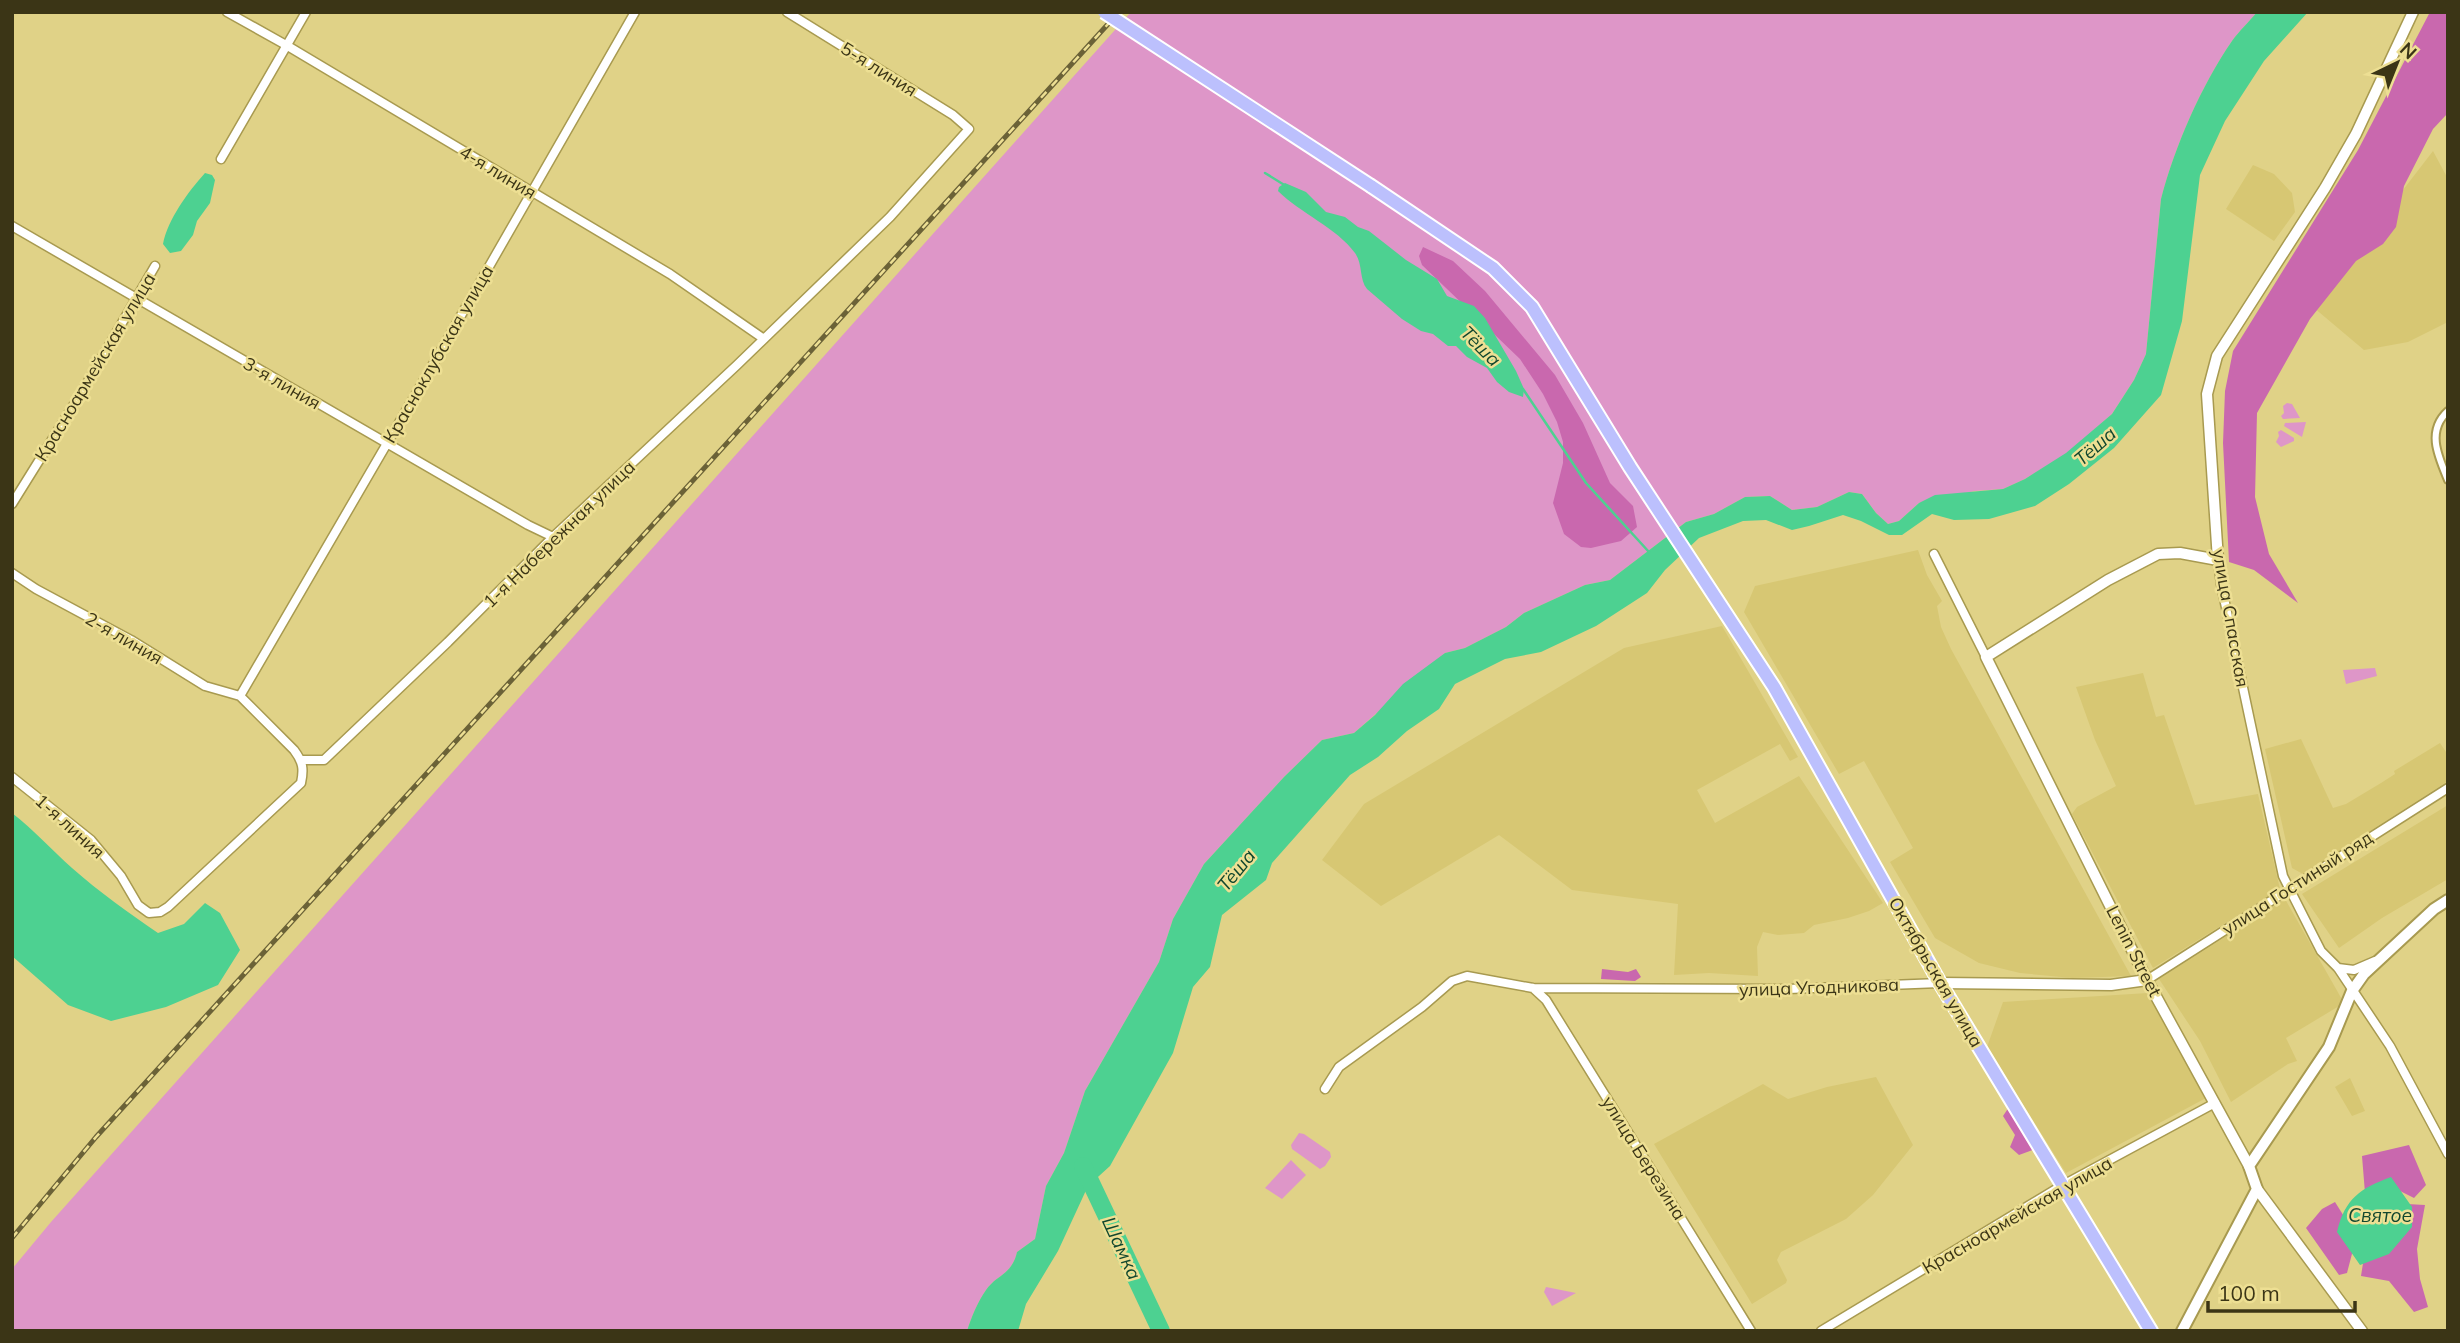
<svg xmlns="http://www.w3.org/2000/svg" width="2460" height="1343" font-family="Mulish,sans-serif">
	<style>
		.built { fill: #d7c773 }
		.green { fill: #de96c8 }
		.forest { fill: #c968ae }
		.water { fill: #4dd191 }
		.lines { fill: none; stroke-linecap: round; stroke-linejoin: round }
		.stream { stroke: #4dd191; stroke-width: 2.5 }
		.river { stroke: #4dd191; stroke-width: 18 }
		.pedestrian-casing { stroke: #a89a50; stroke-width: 10 }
		.minor-casing { stroke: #a89a50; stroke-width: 11 }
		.tertiary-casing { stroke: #a89a50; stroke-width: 13 }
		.secondary-casing { stroke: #a89a50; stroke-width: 14 }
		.primary-casing { stroke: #fff; stroke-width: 16 }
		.pedestrian { stroke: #fff; stroke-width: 6 }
		.minor { stroke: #fff; stroke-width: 8 }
		.tertiary { stroke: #fff; stroke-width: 10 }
		.secondary { stroke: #fff; stroke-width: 10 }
		.primary { stroke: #bcc0fd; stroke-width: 12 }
		.rail-casing { stroke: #6b6237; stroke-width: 5 }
		.rail { stroke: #eddf93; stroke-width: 2.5; stroke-dasharray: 8; stroke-linecap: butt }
		.primary-bridge-casing { stroke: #fff; stroke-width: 16; stroke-linecap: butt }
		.primary-bridge { stroke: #bcc0fd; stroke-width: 12 }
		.labels { text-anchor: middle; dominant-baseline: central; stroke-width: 5; stroke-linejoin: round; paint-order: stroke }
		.street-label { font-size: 18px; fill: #3b3516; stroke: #eddf93 }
		.water-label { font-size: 19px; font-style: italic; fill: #11472e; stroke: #eddf93 }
	</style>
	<rect width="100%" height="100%" fill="#e0d287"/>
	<path class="built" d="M2433,151L2448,179V322L2408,342L2364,350L2313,307Z
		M2253,165L2274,174L2292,193L2295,212L2274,241L2226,209Z
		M1918,550L1927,575L1942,601L1937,606L1941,627L1951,649L2131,976L2072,978L2020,973L1979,963L1935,938L1890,862L1913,848L1864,761L1839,774L1744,612L1755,586Z
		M1722,626L1798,757L1790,761L1780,744L1697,790L1715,823L1799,776L1883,903L1869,911L1848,918L1814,925L1804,933L1778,935L1763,932L1757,947L1758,976L1709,973L1674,975L1678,904L1572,890L1499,835L1381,906L1322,860L1364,804L1624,648Z
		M2143,673L2156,717L2164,715L2195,805L2258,794L2280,889L2153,968L2072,814L2077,807L2116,786L2095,740L2076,687Z
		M2301,739L2333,808L2346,804L2381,783L2395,774L2394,771L2440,743L2448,755V781L2303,874L2292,868L2265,749Z
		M2448,805V879L2382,918L2339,948L2302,894Z
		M2285,899L2344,1003L2286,1038L2297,1061L2288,1064L2231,1102L2200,1041L2159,979Z
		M2148,993L2206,1098L2066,1173L1987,1047L2003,1002Z
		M1876,1077L1913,1145L1873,1195L1846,1219L1781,1252L1777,1260L1787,1280L1786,1283L1752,1304L1654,1144L1763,1084L1788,1099L1827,1087Z
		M2350,1078L2365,1111L2352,1116L2335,1087Z"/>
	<path class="green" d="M1131,12H2257C2249,22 2239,31 2232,41C2201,86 2175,146 2161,199L2146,354L2134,380L2112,414L2066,454L2025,479L2003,489L1975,491L1919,503L1899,521L1888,524L1876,513L1862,494L1849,492L1817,507L1792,510L1770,496L1745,497L1714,514L1686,522L1610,580L1585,585L1524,613L1506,627L1465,648L1445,653L1354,733L1322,740L1284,777L1204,864L1173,919L1159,962L1085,1091L1064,1153L1046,1186L1035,1239L1017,1252C1012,1275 996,1275 986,1290C978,1301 971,1318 967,1331H12V1269L51,1222Z
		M2287,403L2292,404L2300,418L2283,419L2281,416L2284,413L2283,406Z
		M2306,422L2302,437L2284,426L2285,423Z
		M2281,430L2294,438V441L2281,447L2276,442L2279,436L2278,432Z
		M2375,668L2377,676L2346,684L2343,670Z
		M1299,1133L1304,1134L1330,1152L1331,1157L1325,1166L1320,1169L1292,1149L1291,1145Z
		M1291,1160L1306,1175L1282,1199L1265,1188Z
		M1546,1287L1576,1293L1552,1306L1544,1292Z"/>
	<path class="forest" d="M2430,12H2448V113L2433,129L2404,186L2396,227L2383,244L2356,261L2310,319L2257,413L2255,497L2269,554L2298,603L2254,570L2229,562L2223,443L2225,391L2233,351L2358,150Z
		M1423,247L1453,261L1485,291L1555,375L1583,423L1610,483L1633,506L1637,527L1621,541L1591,548L1581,547L1564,534L1553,503L1563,463V442L1557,422L1543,394L1520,359L1422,265L1419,256Z
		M1602,969L1628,972L1636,969L1641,977L1635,981L1601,979Z
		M2009,1107L2035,1149L2019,1155L2010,1147L2015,1135L2003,1116Z
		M2409,1145L2426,1185L2414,1198L2388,1185L2365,1193L2362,1156Z
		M2335,1202L2345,1218L2354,1246L2347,1273L2339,1275L2306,1228L2322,1209Z
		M2407,1204L2425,1205L2417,1249L2420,1279L2428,1307L2414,1312L2389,1281L2361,1276L2364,1257Z"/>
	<path class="water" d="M2257,12H2308L2264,61L2225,121L2200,175L2182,321L2161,395L2114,448L2069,484L2035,506L1989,519L1954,520L1932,514L1902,535H1889L1861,521L1843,515L1809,526L1792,530L1766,520L1743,521L1699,538L1665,570L1647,593L1596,626L1541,652L1505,659L1455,684L1439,709L1407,731L1378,757L1350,775L1272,863L1266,880L1222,915L1210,967L1193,987L1173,1053L1110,1166L1088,1186L1058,1251L1026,1304L1018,1331H967C971,1318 978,1301 986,1290C996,1275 1012,1275 1017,1252L1035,1239L1046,1186L1064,1153L1085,1091L1159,962L1173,919L1204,864L1284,777L1322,740L1354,733L1375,715L1403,684L1445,653L1465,648L1506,627L1524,613L1585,585L1610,580L1686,522L1714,514L1745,497L1770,496L1792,510L1817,507L1849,492L1862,494L1876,513L1888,524L1899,521L1919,503L1935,495L2003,489L2025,479L2066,453L2112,414L2134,380L2146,354L2161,199C2175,146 2201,86 2232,41C2239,31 2249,22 2257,12Z
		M205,173L212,175L215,180L210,203L197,221L193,235L181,251L170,253L163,244C168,219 188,192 205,173Z
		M1285,183L1306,192L1326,212L1345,217L1358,227L1369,231L1406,260L1437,279L1447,296L1474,306L1485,318L1516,371L1524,389L1523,397L1509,392L1497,382L1487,368L1467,357L1456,346H1448L1433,334L1421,331L1402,319L1367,289C1359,279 1363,264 1355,253C1337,228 1300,213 1278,191L1279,187Z
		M12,813C34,830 52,850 72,868C99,892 129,913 158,933L184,924L205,903L220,913L240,950L218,985L166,1007L111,1021L68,1005L12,956Z
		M2391,1177L2412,1207V1227L2389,1254L2360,1265L2337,1232C2345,1198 2361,1188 2391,1177Z"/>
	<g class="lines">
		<path class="stream" d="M1265,173L1286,186
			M1523,389L1586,483L1649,552"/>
		<path class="river" d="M1083,1166L1161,1331"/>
		<g class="pedestrian-casing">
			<path id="pedestrian" d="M2448,411C2426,431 2438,456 2448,480"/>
		</g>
		<g class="minor-casing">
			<path id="minor" d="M227,12L286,45L670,274L764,339
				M221,159L306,12
				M12,226L528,525L553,537
				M12,504L83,390L155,266
				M1934,554L1986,657
				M2218,560L2221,584L2283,876L2321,951L2338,968L2390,1046L2448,1154
				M12,573L36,589L131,640L205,686L240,696L294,750C303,762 304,769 301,783L168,907L160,912L149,913L138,905L121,876L91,840L12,777
				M240,696L428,373L635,12
				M301,760H324L448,642L553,537L737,365L890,217L969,129L953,115L787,12
				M2338,968L2354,970L2375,961
				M2147,980L2448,788
				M1533,988L1546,1000L1751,1331
				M1325,1089L1339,1067L1422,1007L1452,981L1467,976L1533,988L1788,989L1940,983
				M1821,1331L2063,1185L2215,1103"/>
		</g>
		<g class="tertiary-casing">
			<path id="tertiary" d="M1940,983L2111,985L2147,980
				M2249,1166L2147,980L1986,657L2108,580L2158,554L2180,553L2218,560L2207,394L2217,356L2325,188L2356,134L2413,12
				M2257,1189L2362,1331"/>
		</g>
		<g class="secondary-casing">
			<path id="secondary" d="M2182,1331L2257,1189L2249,1166L2329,1047L2352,991L2364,974L2434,909L2448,900"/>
		</g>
		<g class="primary-casing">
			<path id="primary" d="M1371,186L1493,268L1532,307L1630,467L1774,687L1940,983L2151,1331"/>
		</g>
		<use href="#pedestrian" class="pedestrian"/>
		<use href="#minor" class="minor"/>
		<use href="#tertiary" class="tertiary"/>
		<use href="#secondary" class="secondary"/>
		<use href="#primary" class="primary"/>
		<g class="rail-casing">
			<path id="rail" d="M12,1238L96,1137L1119,12"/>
		</g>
		<use href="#rail" class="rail"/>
		<g class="primary-bridge-casing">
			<path id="primary-bridge" d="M1104,12L1371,186"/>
		</g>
		<use href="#primary-bridge" class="primary-bridge"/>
	</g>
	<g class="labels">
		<g class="street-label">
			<text transform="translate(879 69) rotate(32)">5-я линия</text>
			<text transform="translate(498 172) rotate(31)">4-я линия</text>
			<text transform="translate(438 354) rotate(-60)">Красноклубская улица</text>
			<text transform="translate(95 367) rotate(-59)">Красноармейская улица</text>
			<text transform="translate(282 383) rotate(30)">3-я линия</text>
			<text transform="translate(559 534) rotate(-44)">1-я Набережная улица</text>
			<text transform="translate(2231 618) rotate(80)">улица Спасская</text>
			<text transform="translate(124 638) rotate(30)">2-я линия</text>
			<text transform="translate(70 826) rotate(42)">1-я линия</text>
			<text transform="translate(2297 883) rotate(-33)">улица Гостиный ряд</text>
			<text transform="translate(2134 951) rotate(63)">Lenin Street</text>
			<text transform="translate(1936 972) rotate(60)">Октябрьская улица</text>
			<text transform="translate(1819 987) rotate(-2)">улица Угодникова</text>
			<text transform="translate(1644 1158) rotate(58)">улица Березина</text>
			<text transform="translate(2017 1215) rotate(-30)">Красноармейская улица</text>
		</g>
		<g class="water-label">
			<text transform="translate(1481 346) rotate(45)">Тёша</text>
			<text transform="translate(2095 446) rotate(-41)">Тёша</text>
			<text transform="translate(1236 870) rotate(-51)">Тёша</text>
			<text x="2380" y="1215">Святое</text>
			<text transform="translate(1122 1248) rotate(65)">Шамка</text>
		</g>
	</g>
	<rect width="2460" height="1343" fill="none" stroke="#3b3516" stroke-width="28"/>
	<g transform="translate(2397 63) rotate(43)" stroke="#eddf93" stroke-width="5" paint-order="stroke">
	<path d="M0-5L12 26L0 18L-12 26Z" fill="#3b3516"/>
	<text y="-10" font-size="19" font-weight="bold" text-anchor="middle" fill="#3b3516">N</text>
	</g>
	<path d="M2208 1301v10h147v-10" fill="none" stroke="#3b3516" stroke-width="3.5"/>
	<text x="2218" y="1301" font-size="21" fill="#3b3516" stroke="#eddf93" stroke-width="5" paint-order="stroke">100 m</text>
</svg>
